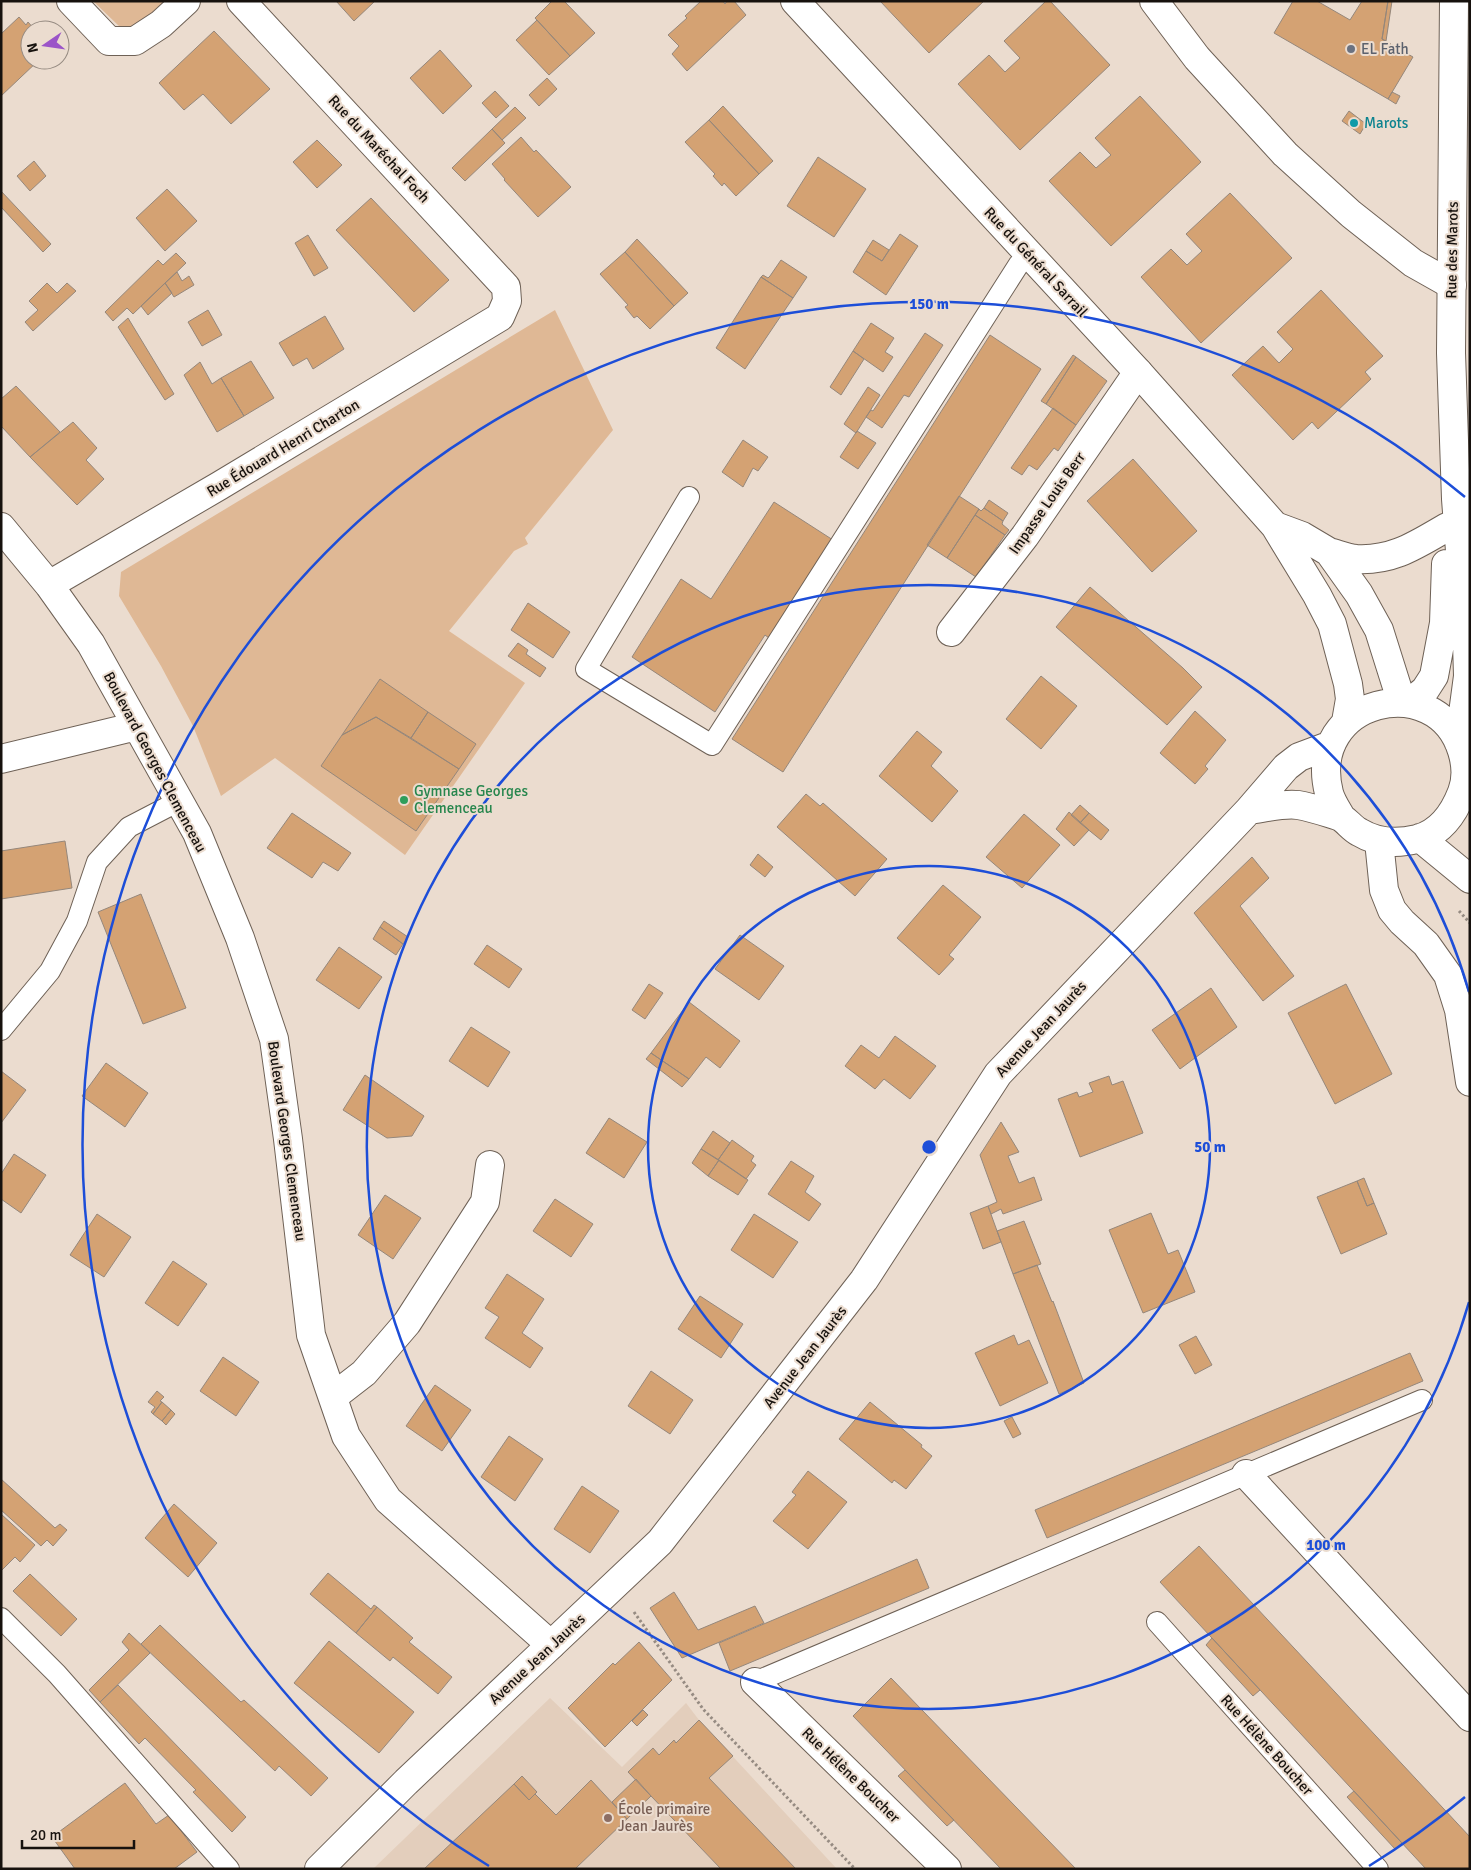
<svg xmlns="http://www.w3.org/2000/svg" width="1471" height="1870" font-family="Signika,sans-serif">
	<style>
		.built { fill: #e3cebc }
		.green { fill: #dfb895 }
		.building { fill: #d4a273; stroke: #95877b }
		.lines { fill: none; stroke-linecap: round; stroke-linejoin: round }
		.lane-casing { stroke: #6e6156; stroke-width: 22 }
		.street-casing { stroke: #6e6156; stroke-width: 30 }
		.secondary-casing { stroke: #6e6156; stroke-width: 30 }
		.path { stroke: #968b82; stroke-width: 3; stroke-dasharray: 2.5 2.5; stroke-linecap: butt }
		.lane { stroke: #fff; stroke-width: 20 }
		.street { stroke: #fff; stroke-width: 28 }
		.secondary { stroke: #fff; stroke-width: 28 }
		.ring { fill: none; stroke: #1d4ed8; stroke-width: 2.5 }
		.worship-dot { fill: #6b7280; stroke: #ebdccf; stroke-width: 2 }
		.culture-dot { fill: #0f9aa8; stroke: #ebdccf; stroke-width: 2 }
		.leisure-dot { fill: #2e9e5b; stroke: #ebdccf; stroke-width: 2 }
		.education-dot { fill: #8d6e63; stroke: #ebdccf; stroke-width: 2 }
		.labels { text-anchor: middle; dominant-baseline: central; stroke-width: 4; stroke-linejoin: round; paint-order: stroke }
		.worship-label { font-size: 15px; fill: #5b616d; stroke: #ebdccf; text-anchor: start }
		.culture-label { font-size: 15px; fill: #0d838f; stroke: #ebdccf; text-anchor: start }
		.street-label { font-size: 15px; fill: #17120e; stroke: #ebdccf }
		.leisure-label { font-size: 15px; fill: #27864d; stroke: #ebdccf; text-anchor: start }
		.education-label { font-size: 15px; fill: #785e54; stroke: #ebdccf; text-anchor: start }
		.centre { fill: #1d4ed8; stroke: #ebdccf; stroke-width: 2.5 }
		.ring-label { font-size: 15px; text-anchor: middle; font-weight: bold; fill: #1d4ed8; stroke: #ebdccf; stroke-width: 4; stroke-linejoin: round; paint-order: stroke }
	</style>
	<rect width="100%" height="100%" fill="#ebdccf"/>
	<path class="built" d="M550,1698L622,1767L686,1703L699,1720L837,1869H373Z"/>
	<path class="green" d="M93,1H170L136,27H120Z
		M555,310L613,430L525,538L528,544L514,551L449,631L525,683L405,855L275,758L221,796L193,726L161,666L119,596L121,572Z"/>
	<path class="building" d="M336,1H375L354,21Z
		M552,1H564L595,33L570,56L535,18Z
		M701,1H723L725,4L727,1H734L746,15L687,71L672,54L679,46L668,35L687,18L685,16Z
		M880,1H984L929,53Z
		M1046,1H1050L1110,65L1020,150L958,84L989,55L1005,72L1020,58L1004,41Z
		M1293,1H1317L1350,20L1362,1H1388L1382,39L1413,57L1388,99L1274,33Z
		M1388,1H1392L1386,41L1382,39Z
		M19,17L26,25L28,22L35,30H30V60H39L1,96V34Z
		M537,20L570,56L549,75L516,40Z
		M214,31L270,89L231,124L203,94L184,110L159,83Z
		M440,50L472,86L443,114L410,78Z
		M547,78L557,89L539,106L529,95Z
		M495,91L509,106L496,118L482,103Z
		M1392,92L1400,96L1396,104L1388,99Z
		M1140,96L1201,162L1111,246L1049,181L1080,152L1096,168L1111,155L1095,138Z
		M723,106L773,161L759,174L709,120Z
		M515,107L526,118L502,140L492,129Z
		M1349,111L1366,124L1360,134L1342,121Z
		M709,120L759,174L736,196L724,183L722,186L713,176L715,174L685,142Z
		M492,129L505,143L465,181L452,168Z
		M521,137L534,152L536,150L571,187L538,217L504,180L505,179L492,164Z
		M317,140L342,165L317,188L293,162Z
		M818,157L866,189L834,237L787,206Z
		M34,161L46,176L30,191L17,176Z
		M167,189L197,221L165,251L136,218Z
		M1,191L51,244L43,252L1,207Z
		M1230,193L1292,258L1201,343L1141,277L1171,249L1187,265L1202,251L1186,234Z
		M371,198L449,280L414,312L336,230Z
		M900,234L918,246L886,295L853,272L866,251L882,261Z
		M308,235L328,268L314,276L295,243Z
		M637,239L688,293L674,306L625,252Z
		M873,240L889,250L882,261L866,251Z
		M625,252L674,306L650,329L637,316L634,318L625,307L628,305L600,274Z
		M176,253L186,263L133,314L127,308L113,321L105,312L158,260L163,265Z
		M781,260L807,277L793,298L761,277L763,275L768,278L770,276Z
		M177,272L182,281L189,276L194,285L174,297L165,283Z
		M761,277L793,298L745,369L716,348Z
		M47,283L57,293L67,283L76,291L33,331L25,322L38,310L29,301Z
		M165,283L172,293L148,315L141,306Z
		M1321,290L1383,356L1365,372L1371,379L1318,429L1312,422L1293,440L1232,375L1263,346L1279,363L1293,349L1277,332Z
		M208,310L222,335L202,346L188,322Z
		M325,316L344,349L313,369L307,358L293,366L279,343Z
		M128,318L174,394L165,400L118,327Z
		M871,323L894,338L885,352L893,357L883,372L853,351Z
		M925,333L943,345L909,397L904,395L882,428L866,417L871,410L873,411Z
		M990,335L1041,369L783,772L732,739Z
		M853,351L864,359L841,395L830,387Z
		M1073,355L1076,357L1046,404L1041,401Z
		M1076,357L1107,381L1076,425L1046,404Z
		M251,361L274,398L244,416L221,378Z
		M200,362L212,384L221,378L244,416L217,432L184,375Z
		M16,386L60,432L30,457L1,426V399Z
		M868,387L880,395L856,433L844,424Z
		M1053,408L1076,425L1058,451L1054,448L1037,470L1029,465L1022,475L1011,468Z
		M73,422L97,448L86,460L104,479L77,505L30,457Z
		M857,431L876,443L858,469L840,457Z
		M743,440L768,457L758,471L753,468L743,487L722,472Z
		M1133,459L1197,531L1152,572L1087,501Z
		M959,496L979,509L947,558L927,545Z
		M989,500L1008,513L1003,521L984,508Z
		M774,502L833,540L769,638L765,635L715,712L632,657L681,579L711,599Z
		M984,508L1003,521L1002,524L1009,530L1005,535L975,515L979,509L981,511Z
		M975,515L1005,535L976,577L947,558Z
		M1090,587L1183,668L1202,687L1167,725L1056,627Z
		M528,603L570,632L553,658L511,630Z
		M518,643L528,650L526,654L546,668L540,677L508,656Z
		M1041,676L1077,706L1041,749L1006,719Z
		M380,679L428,712L411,738L376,717L342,735Z
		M1195,711L1226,740L1205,766L1208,769L1195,784L1160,753Z
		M428,712L476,744L459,769L411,738Z
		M376,717L459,769L416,831L321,766L342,735Z
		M917,731L942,752L931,766L958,791L932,822L879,776Z
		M806,794L820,806L823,803L887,859L855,896L777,827Z
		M1080,805L1089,813L1080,823L1071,815Z
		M1069,812L1089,830L1074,846L1056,829Z
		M292,813L351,853L338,871L323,862L312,878L267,848Z
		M1089,813L1109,830L1101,840L1080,823Z
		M1024,814L1060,845L1022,888L986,857Z
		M65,841L72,888L1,899V851Z
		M758,854L773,867L765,877L750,865Z
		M1252,857L1269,878L1240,906L1294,976L1263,1001L1194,913Z
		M943,885L981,917L949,955L954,959L939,975L897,938Z
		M141,894L186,1008L143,1024L98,912Z
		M384,921L408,937L403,944L380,927Z
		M380,927L403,944L396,955L373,939Z
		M740,935L784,966L759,1000L715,969Z
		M487,945L522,969L509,988L474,964Z
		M339,947L382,977L359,1009L316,980Z
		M649,984L663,993L645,1019L632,1010Z
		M1346,984L1392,1074L1335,1104L1288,1013Z
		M1211,988L1237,1027L1180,1069L1152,1030Z
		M689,1002L740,1041L720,1068L706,1057L689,1079L651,1053Z
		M471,1027L510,1052L488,1087L449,1061Z
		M895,1036L936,1066L910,1099L884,1079L875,1089L845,1066L861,1045L879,1058Z
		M651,1053L689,1079L682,1087L646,1059Z
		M106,1063L148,1093L125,1127L82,1096Z
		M1,1071L26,1090L1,1123Z
		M365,1075L424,1116L412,1136L387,1138L343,1110Z
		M1109,1076L1112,1085L1123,1081L1143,1133L1080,1157L1058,1099L1077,1092L1079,1097L1093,1092L1089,1083Z
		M609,1118L647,1142L624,1178L586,1153Z
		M1001,1122L1019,1152L1008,1156L1019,1183L1034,1177L1042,1200L1003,1214L1001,1209L991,1214L988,1206L997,1202L980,1155Z
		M713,1131L730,1143L718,1160L701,1149Z
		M732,1140L754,1156L751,1161L756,1165L746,1179L718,1160Z
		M701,1149L719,1160L708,1176L692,1163Z
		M14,1154L46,1175L21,1213L1,1199V1174Z
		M719,1160L748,1180L738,1195L708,1176Z
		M791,1161L814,1176L805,1192L821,1204L809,1221L768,1194Z
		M1364,1178L1374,1203L1367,1206L1357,1181Z
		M1357,1181L1367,1206L1374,1203L1387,1234L1341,1254L1317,1197Z
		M385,1195L421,1218L393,1259L358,1235Z
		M555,1199L593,1224L571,1257L533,1231Z
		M988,1206L1001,1242L983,1249L970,1213Z
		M1151,1213L1168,1254L1178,1250L1195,1292L1143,1313L1109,1230Z
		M97,1214L131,1237L104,1277L70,1255Z
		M754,1214L798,1242L773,1278L731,1250Z
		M1024,1221L1041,1264L1013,1274L997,1231Z
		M173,1261L207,1284L178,1326L145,1303Z
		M1037,1265L1052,1302L1053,1301L1084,1383L1059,1394L1013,1274Z
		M507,1274L544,1299L522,1333L543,1348L530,1368L485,1338L499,1317L485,1308Z
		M700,1296L743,1324L721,1358L678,1329Z
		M1014,1335L1018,1345L1029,1340L1048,1383L1000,1406L975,1353Z
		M1196,1336L1212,1365L1195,1374L1179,1345Z
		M1410,1353L1423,1381L1047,1538L1035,1510Z
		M223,1357L259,1382L236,1416L200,1391Z
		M651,1371L693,1400L670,1434L628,1406Z
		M435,1385L471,1410L442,1451L406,1426Z
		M157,1391L164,1397L160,1401L162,1402L153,1414L151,1412L155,1407L148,1402Z
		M162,1402L171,1410L162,1421L153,1414Z
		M870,1402L922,1445L921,1447L932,1456L906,1489L894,1480L892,1483L839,1439Z
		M171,1410L175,1414L166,1425L162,1421Z
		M1012,1417L1021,1434L1013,1438L1004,1421Z
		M509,1436L543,1459L515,1501L481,1477Z
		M808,1471L847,1502L808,1549L773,1521L796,1495L792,1492Z
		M1,1479L55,1528L60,1524L67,1530L53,1546L47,1540L41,1546L1,1510Z
		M582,1486L619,1511L590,1553L554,1529Z
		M174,1504L217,1543L188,1577L145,1538Z
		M1,1514L35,1545L20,1562L15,1557L1,1571Z
		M1199,1546L1470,1837V1869H1426L1160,1582Z
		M917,1559L929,1588L730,1671L719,1643Z
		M328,1573L371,1609L374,1605L377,1607L356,1633L310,1594Z
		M30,1574L77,1619L61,1636L13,1591Z
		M674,1592L698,1630L755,1606L764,1623L682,1658L650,1608Z
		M377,1607L413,1638L409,1642L452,1677L438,1694L393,1657L390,1661L356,1633Z
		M160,1625L241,1702L244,1700L328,1778L311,1796L279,1766L275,1771L141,1644Z
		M129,1633L150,1653L100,1702L89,1690L129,1650L122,1642Z
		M1212,1638L1260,1690L1253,1696L1206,1645Z
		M329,1641L414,1712L379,1753L294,1683Z
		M639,1642L672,1680L605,1747L568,1708L613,1663L615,1665Z
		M891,1678L1076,1869H1001L853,1716Z
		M118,1685L246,1817L232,1832L193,1792L196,1790L145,1738L139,1744L100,1702Z
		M643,1710L648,1715L637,1726L632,1721Z
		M699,1720L733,1756L709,1778L796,1869H721L628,1772L653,1748L659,1755L674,1740L676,1743Z
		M905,1770L954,1820L947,1826L898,1776Z
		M522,1776L537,1792L529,1800L514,1784Z
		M636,1779L651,1796L627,1819L612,1802Z
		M591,1780L627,1819L575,1869H424L514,1784L529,1800L535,1794L556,1815Z
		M125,1783L156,1824L169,1815L197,1852L174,1869H75L52,1837Z
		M1354,1791L1402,1843L1395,1849L1347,1797Z"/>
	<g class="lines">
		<g class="lane-casing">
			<path id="lane" d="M689,497L586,669L712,745L1019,264L1028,255
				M1,1030L50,971L77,921L97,862L129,827L179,801
				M1,1618L57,1674L229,1869
				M1157,1622L1378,1869
				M755,1682L1422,1400"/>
		</g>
		<g class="street-casing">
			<path id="street" d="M71,1L109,41H135L161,24L186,1
				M1154,1L1197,58L1285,154L1351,214L1413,263L1452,285
				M1,527L49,585L91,644L197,833L240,938L274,1039L288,1139L311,1335L346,1436L388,1500L551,1645
				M49,585L219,486L500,317L507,301L506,287L241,1
				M951,632L1025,536L1138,372
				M1,759L137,726
				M1379,841L1384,890L1392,910L1402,922L1426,944L1448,975L1459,1010L1470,1082
				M333,1397L364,1373L407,1323L485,1202L490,1165
				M1246,1474L1470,1717
				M755,1682L947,1869"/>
		</g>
		<g class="secondary-casing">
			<path id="secondary" d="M795,1L1138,372L1275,526L1317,595L1332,624L1348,684L1350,699L1346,722
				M1454,1L1451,353L1456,499L1467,642L1468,676L1459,743
				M1275,526L1302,536L1329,552L1359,594L1379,630L1402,703
				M1329,552C1337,554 1347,558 1356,559C1393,561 1416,545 1447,527
				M1409,703L1425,690L1434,676L1444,623L1446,564
				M1249,810C1264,808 1283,803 1298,805C1311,807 1325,812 1338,816C1346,819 1351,828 1359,832C1377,843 1397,844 1417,839C1440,833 1454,813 1462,792C1467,779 1466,764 1462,751C1437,668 1305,699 1329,793C1331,801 1337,810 1341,817
				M1420,838L1470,879
				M319,1869L406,1782L660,1542L864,1280L998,1074L1249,810L1286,767L1299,757L1331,745"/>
		</g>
		<path class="path" d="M1459,911L1470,923
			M634,1612L703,1709L855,1869"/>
		<use href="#lane" class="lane"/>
		<use href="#street" class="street"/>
		<use href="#secondary" class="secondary"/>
	</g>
	<g class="ring">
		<circle cx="929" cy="1147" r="281"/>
		<path d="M1469 1302A562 562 0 1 1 1469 992"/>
		<path d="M1465 1797A843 843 0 0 1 1369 1866M489 1866A843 843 0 1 1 1465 497"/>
	</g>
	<circle class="worship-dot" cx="1351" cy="49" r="5"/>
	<circle class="culture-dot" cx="1354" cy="123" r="5"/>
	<circle class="leisure-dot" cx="404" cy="800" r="5"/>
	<circle class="education-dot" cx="608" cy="1818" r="5"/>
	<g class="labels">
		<g class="worship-label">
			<text x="1361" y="49">EL Fath</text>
		</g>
		<g class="culture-label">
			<text x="1364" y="123">Marots</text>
		</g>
		<g class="street-label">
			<text transform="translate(379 149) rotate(47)">Rue du Maréchal Foch</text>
			<text transform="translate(1452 250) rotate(-89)">Rue des Marots</text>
			<text transform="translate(1036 262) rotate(47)">Rue du Général Sarrail</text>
			<text transform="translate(283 448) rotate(-31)">Rue Édouard Henri Charton</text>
			<text transform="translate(1047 503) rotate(-55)">Impasse Louis Berr</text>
			<text transform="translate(155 762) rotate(62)">Boulevard Georges Clemenceau</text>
			<text transform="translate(1041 1029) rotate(-47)">Avenue Jean Jaurès</text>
			<text transform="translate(287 1141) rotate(82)">Boulevard Georges Clemenceau</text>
			<text transform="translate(805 1357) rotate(-52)">Avenue Jean Jaurès</text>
			<text transform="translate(537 1659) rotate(-43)">Avenue Jean Jaurès</text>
			<text transform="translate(1267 1745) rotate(48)">Rue Hélène Boucher</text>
			<text transform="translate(851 1775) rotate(44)">Rue Hélène Boucher</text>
		</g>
		<g class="leisure-label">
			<text x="414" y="791">Gymnase Georges<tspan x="414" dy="17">Clemenceau</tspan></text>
		</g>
		<g class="education-label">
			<text x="618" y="1809">École primaire<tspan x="618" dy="17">Jean Jaurès</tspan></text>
		</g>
	</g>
	<circle cx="929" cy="1147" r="8" class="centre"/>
	<g class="ring-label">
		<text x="929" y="309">150 m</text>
		<text x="1210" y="1152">50 m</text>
		<text x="1326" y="1550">100 m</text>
	</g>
	<rect width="1471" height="1870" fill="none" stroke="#17120e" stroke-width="5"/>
	<g transform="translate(45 45) rotate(257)"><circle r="24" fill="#ebdccf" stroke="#968b82"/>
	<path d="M0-4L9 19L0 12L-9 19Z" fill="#9b54c8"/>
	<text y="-8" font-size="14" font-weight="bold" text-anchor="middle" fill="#17120e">N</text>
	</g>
	<path d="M22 1840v8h112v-8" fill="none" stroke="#17120e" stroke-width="2.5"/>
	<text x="30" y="1840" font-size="15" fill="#17120e" stroke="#ebdccf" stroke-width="4" paint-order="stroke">20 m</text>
</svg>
